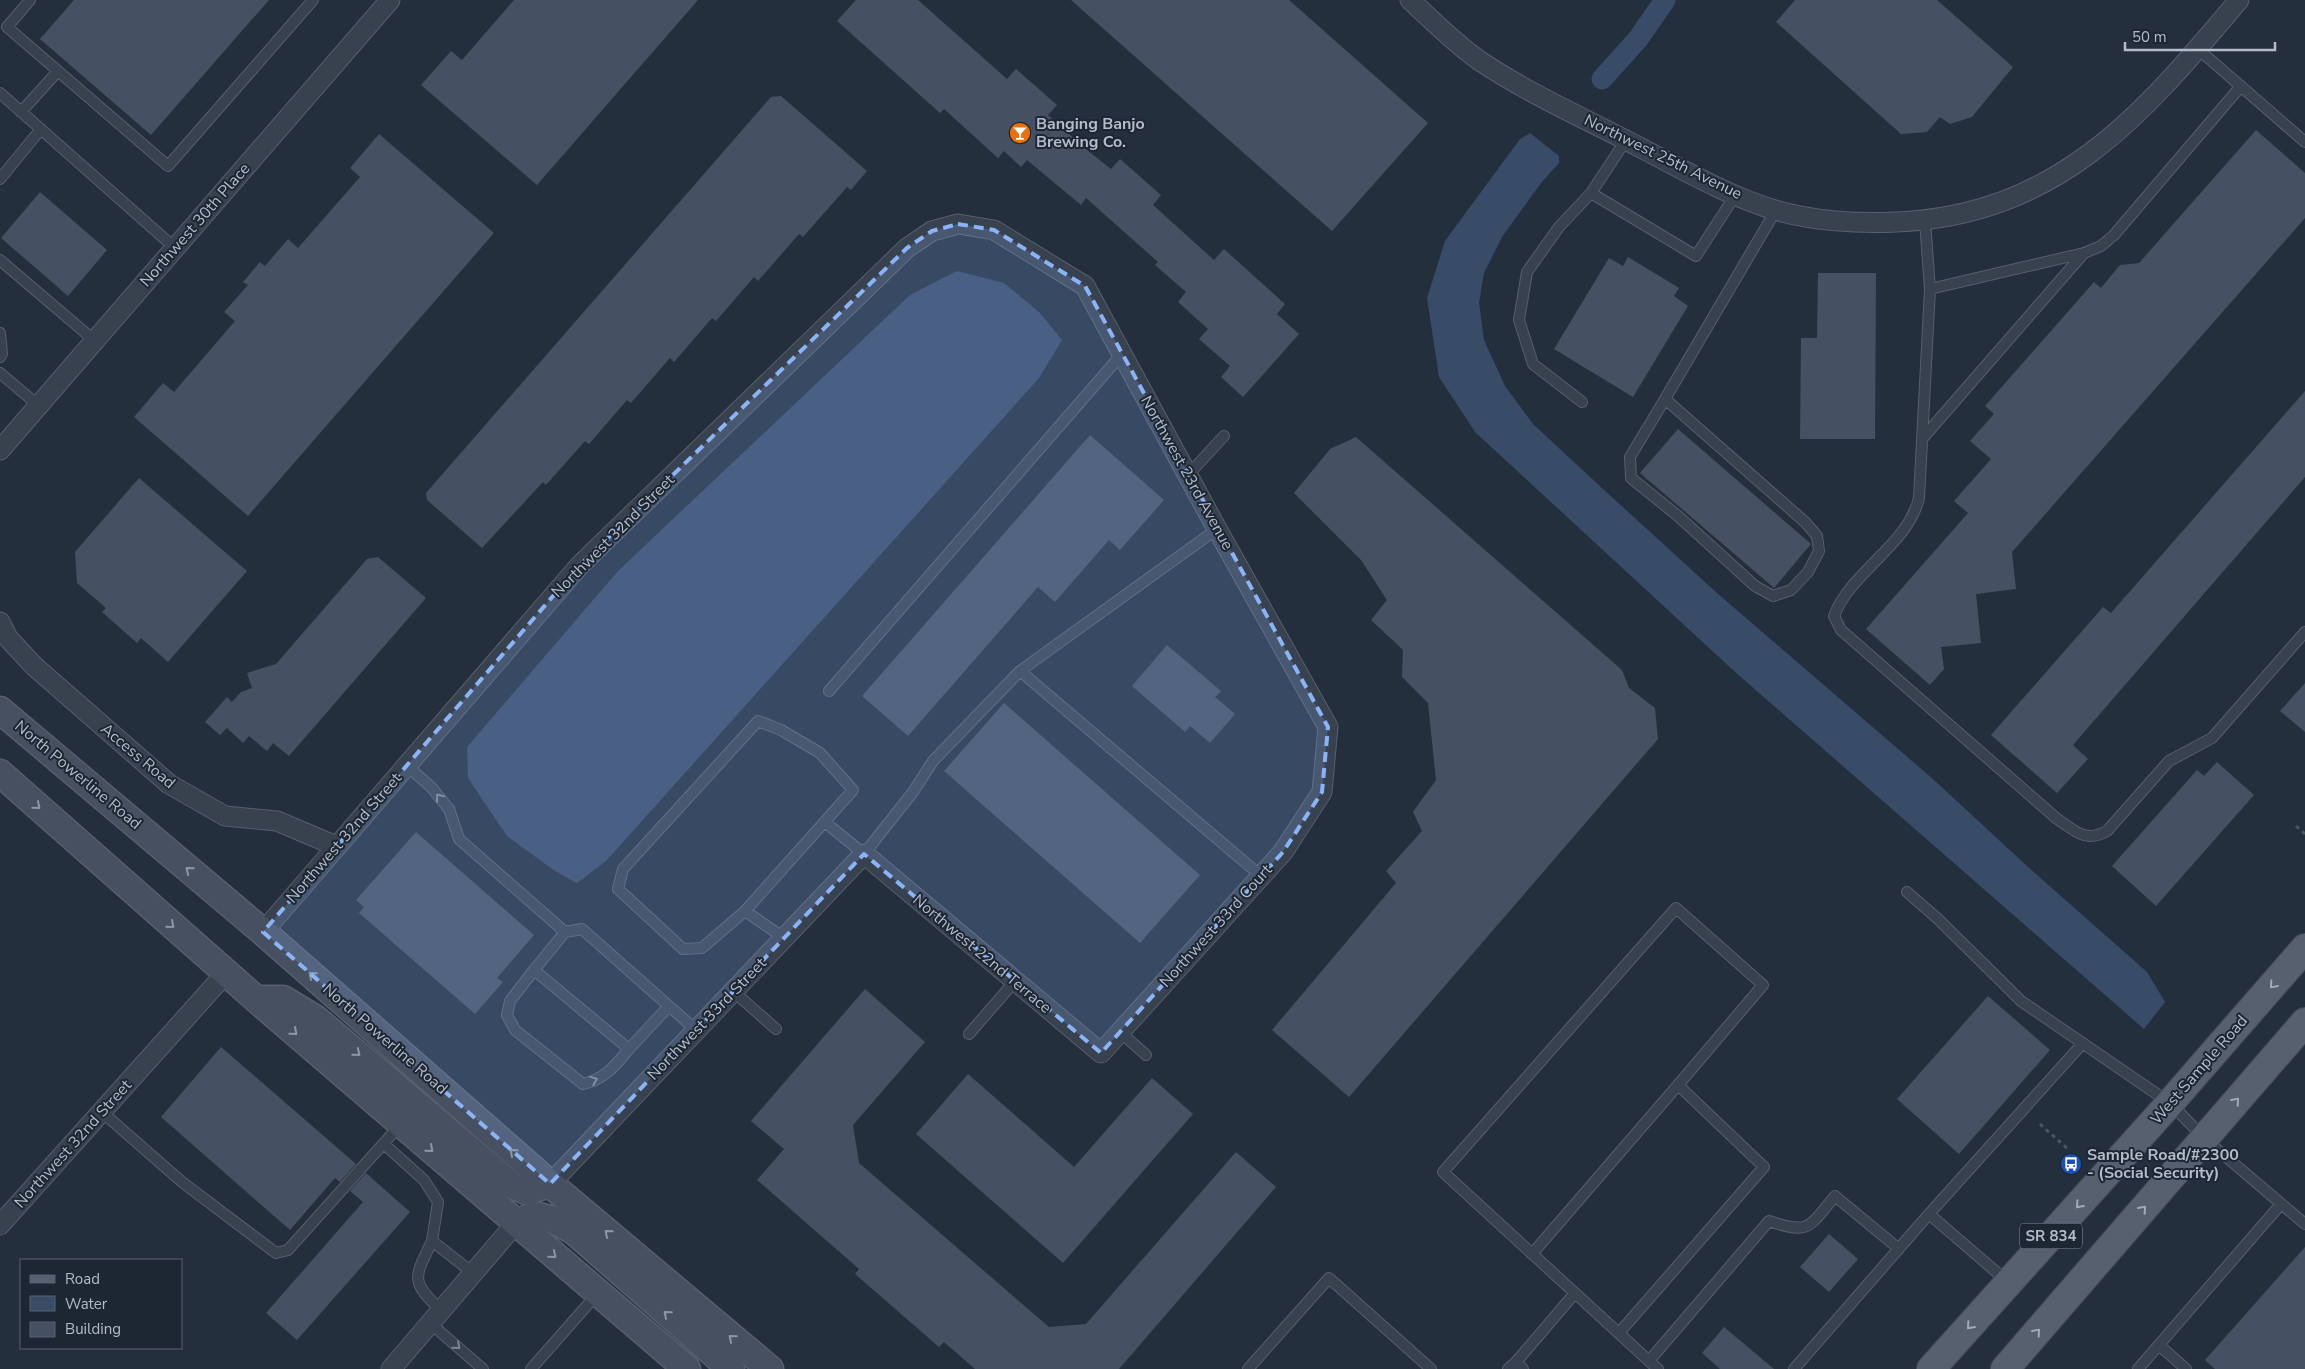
<svg xmlns="http://www.w3.org/2000/svg" width="2305" height="1369" font-family="'Nunito Sans',sans-serif">
	<style>
		.water { fill: #394c67 }
		.lines { fill: none; stroke-linecap: round; stroke-linejoin: round }
		.canal { stroke: #394c67; stroke-width: 21 }
		.building { fill: #455162 }
		.lane-casing { stroke: #565f6c; stroke-width: 12 }
		.street-casing { stroke: #565f6c; stroke-width: 21 }
		.secondary-casing { stroke: #565f6c; stroke-width: 29 }
		.primary-casing { stroke: #414a57; stroke-width: 30 }
		.path { stroke: #44595c; stroke-width: 3; stroke-dasharray: 4 4; stroke-linecap: butt }
		.lane { stroke: #38414e; stroke-width: 10 }
		.street { stroke: #38414e; stroke-width: 19 }
		.secondary { stroke: #465061; stroke-width: 26 }
		.primary { stroke: #56606e; stroke-width: 28 }
		.oneway { stroke: #7c8592 }
		.oneway2 { stroke: #8e96a5 }
		.oneway3 { stroke: #a1aab7 }
		.marked { fill: #8ab4f8; fill-opacity: 0.2; stroke: #8ab4f8; stroke-width: 4; stroke-dasharray: 10 6; stroke-linejoin: round }
		.labels { text-anchor: middle; dominant-baseline: central; stroke-width: 4; stroke-linejoin: round; paint-order: stroke }
		.shield { fill: #1d2633; stroke: #878f9c; stroke-width: 1 }
		.shield-label { font-size: 15px; font-weight: bold; fill: #b4bcc9 }
		.poi-label { font-size: 16px; font-weight: bold; fill: #b4bcc9; stroke: #1d2633; text-anchor: start }
		.street-label { font-size: 16px; fill: #b4bcc9; stroke: #1d2633 }
	</style>
	<rect width="100%" height="100%" fill="#242f3e"/>
	<path class="water" d="M1530,133L1559,156V163L1541,183L1502,237L1484,273L1479,303L1484,340L1505,386L1533,424L1603,489L1717,593L1934,780L2027,866L2147,972L2165,1002L2144,1029L1734,671L1475,432L1439,377L1427,298L1445,241L1520,139Z
		M957,271L1004,283L1039,312L1062,340L1039,378L606,861L577,883L555,871L507,836L468,778L467,747L618,571L910,295Z"/>
	<g class="lines">
		<path class="canal" d="M1602,79L1638,39L1665,0"/>
	</g>
	<path class="building" d="M74,0H269L151,135L40,39Z
		M514,0H698L537,185L421,85L451,51L462,60Z
		M856,0H918L1007,79L1016,69L1057,105L1048,115L1087,150L1111,169L1120,159L1161,195L1153,205L1214,260L1224,249L1285,304L1277,314L1299,334L1243,397L1221,377L1230,366L1199,339L1208,329L1178,302L1186,292L1155,265L1158,262L1086,198L1081,205L1027,160L1021,167L1004,151L998,158L944,109L940,113L837,21Z
		M1071,0H1289L1428,123L1332,231Z
		M1795,0H1937L2013,67L1972,117L1950,124L1940,117L1927,132L1901,134L1776,22Z
		M781,96L867,171L851,190L847,187L803,237L799,234L758,281L754,277L716,321L712,318L674,362L670,358L631,403L627,400L589,444L585,441L546,485L543,482L482,548L427,500L426,493L771,97Z
		M2256,130L2305,173V218L2012,552L2016,589L1976,594L1981,643L1941,647L1944,669L1930,685L1866,629L1968,513L1954,501L1991,459L1970,441L1994,414L1985,406L2094,282L2101,288L2120,265L2139,263Z
		M379,134L494,233L248,516L134,417L163,383L174,392L235,321L224,312L248,285L243,282L260,262L265,266L288,239L298,248L360,177L350,168Z
		M40,192L107,250L68,296L1,238Z
		M1628,257L1679,288L1674,296L1688,306L1633,397L1554,349L1609,258L1623,266Z
		M1818,273H1876L1875,439H1800L1801,338H1817Z
		M2305,391V477L2073,745L2088,759L2057,793L1991,735L2103,607L2111,613Z
		M1678,429L1811,544L1774,588L1640,473Z
		M1090,435L1164,500L1120,550L1109,540L1055,602L1038,587L908,736L862,696Z
		M1356,437L1622,670L1629,688L1655,708L1658,739L1349,1097L1272,1030L1396,883L1386,871L1422,831L1413,812L1436,780L1428,703L1402,677L1403,650L1371,620L1387,600L1361,560L1294,493L1330,449Z
		M139,478L247,571L168,662L141,638L137,643L102,612L106,608L77,583L75,552Z
		M378,557L426,598L289,756L273,743L267,751L249,736L243,743L227,728L220,735L205,722L227,697L232,702L241,692L252,688L247,673L276,664L367,559Z
		M1167,645L1221,691L1215,697L1235,714L1210,743L1190,726L1185,732L1132,686Z
		M2305,683V732L2280,711Z
		M1004,703L1200,875L1140,943L944,771Z
		M2217,762L2254,795L2156,906L2112,866L2197,770L2204,776Z
		M416,832L534,935L497,978L503,982L475,1014L359,913L364,907L356,900Z
		M865,989L925,1042L853,1125L859,1163L1049,1327L1086,1324L1236,1152L1276,1187L1119,1369H975L944,1342L939,1347L855,1274L859,1269L757,1180L784,1149L751,1121Z
		M1988,996L2050,1050L1959,1154L1897,1099Z
		M221,1047L356,1164L340,1182L335,1178L290,1230L161,1117Z
		M968,1074L1074,1167L1152,1078L1193,1114L1063,1263L916,1134Z
		M366,1173L410,1212L297,1340L266,1313L363,1202L350,1191Z
		M1829,1234L1858,1259L1829,1292L1800,1267Z
		M2305,1247V1369H2215L2205,1360Z
		M1724,1327L1774,1369H1720L1702,1353Z"/>
	<g class="lines">
		<g class="lane-casing">
			<path id="lane" d="M30,0L7,27L168,166L313,0
				M2198,49L2305,142
				M0,93L175,248
				M21,112L58,71
				M1626,140L1591,193L1696,256L1736,194
				M0,179L41,129
				M1925,221L1930,289L1919,498C1908,545 1851,571 1834,616L1841,630L2056,818C2075,831 2085,843 2107,831L2169,761L2212,738L2305,632
				M0,260L95,341
				M1930,289L2084,253L2101,246L2114,235L2241,86
				M0,333L2,354L0,357
				M0,373L39,406
				M1665,399L1630,457L1631,478L1678,516L1755,586L1773,596L1791,590L1808,572L1819,551L1817,536L1805,522L1665,399L1776,210
				M1582,402L1533,364L1519,320L1527,272L1559,227L1591,193
				M1922,439L2084,253
				M1187,476L1224,436
				M1020,671L1261,876
				M829,691L1122,354
				M406,765L431,787L449,809L459,839L565,932L582,929L696,1030
				M826,823L864,854L913,792L933,761L1020,671L1217,529
				M1907,892L1938,919L2021,1001L2170,1103L2204,1138L2305,1224
				M745,911L853,790L820,753L781,730L758,721L623,869L618,889L683,949L702,948L745,911L784,938
				M565,932L534,970L629,1049L669,1006
				M534,970L510,1001L507,1015L515,1030L583,1084C605,1079 615,1066 629,1049
				M733,991L776,1029
				M1120,1032L1146,1055
				M969,1034L1015,981
				M102,1112L182,1182L276,1253L288,1250L401,1124
				M384,1144L424,1180L438,1202L432,1241L473,1273
				M432,1241C415,1277 409,1281 441,1310
				M1532,1254L1678,1085
				M2008,1282L1929,1214L2083,1043
				M430,1323L483,1369
				M1619,1333L1764,1167L1678,1085L1763,985L1676,908L1443,1172C1512,1235 1581,1298 1649,1361
				M2159,1345L2186,1369
				M1516,1362L1575,1293
				M531,1369L598,1293
				M1248,1369L1329,1278L1431,1369
				M1508,1369L1516,1362L1523,1369
				M1658,1369L1649,1361L1769,1221C1810,1235 1809,1227 1835,1196L1899,1249
				M1794,1369L1929,1214
				M2138,1369L2281,1204"/>
		</g>
		<g class="street-casing">
			<path id="street" d="M1410,0C1432,20 1455,44 1480,61C1531,95 1588,120 1643,149C1685,171 1729,196 1775,210C1812,221 1858,224 1896,222C2059,215 2142,115 2239,0
				M0,450L390,0
				M0,622L8,638L34,666L169,784L225,816L277,821L336,846
				M263,932L579,566L907,248L932,231L958,224L994,230L1085,286L1217,529L1328,727L1322,792L1283,852L1101,1053L864,854L550,1184
				M0,1225L226,973
				M391,1369L516,1223"/>
		</g>
		<g class="secondary-casing">
			<path id="secondary" d="M0,710L263,932L550,1184L770,1369
				M0,773L256,999L687,1369
				M256,999H283L316,1019L510,1184L526,1191L550,1184
				M516,1223L535,1215L554,1220L575,1232L731,1369"/>
		</g>
		<g class="primary-casing">
			<path id="primary" d="M1931,1369L2170,1103L2305,948
				M2005,1369L2305,1022"/>
		</g>
		<path class="path" d="M2296,826L2305,834
			M2040,1124L2069,1150"/>
		<use href="#lane" class="lane"/>
		<use href="#street" class="street"/>
		<use href="#secondary" class="secondary"/>
		<use href="#primary" class="primary"/>
	</g>
	<defs><path id="oneway-chevron" d="M-2-3.5L2.5 0L-2 3.5" fill="none" stroke-width="1.6" stroke-linecap="round" stroke-linejoin="round" transform="scale(1.25)"/></defs>
	<g class="oneway">
		<use href="#oneway-chevron" transform="translate(439 797) rotate(-128)"/>
		<use href="#oneway-chevron" transform="translate(594 1080) rotate(-22)"/>
		<use href="#oneway-chevron" transform="translate(457 1346) rotate(41)"/>
	</g>
	<g class="oneway2">
		<use href="#oneway-chevron" transform="translate(37 806) rotate(41)"/>
		<use href="#oneway-chevron" transform="translate(189 870) rotate(-140)"/>
		<use href="#oneway-chevron" transform="translate(171 925) rotate(41)"/>
		<use href="#oneway-chevron" transform="translate(312 975) rotate(-139)"/>
		<use href="#oneway-chevron" transform="translate(294 1032) rotate(41)"/>
		<use href="#oneway-chevron" transform="translate(357 1053) rotate(39)"/>
		<use href="#oneway-chevron" transform="translate(430 1149) rotate(41)"/>
		<use href="#oneway-chevron" transform="translate(513 1152) rotate(-139)"/>
		<use href="#oneway-chevron" transform="translate(608 1233) rotate(-140)"/>
		<use href="#oneway-chevron" transform="translate(553 1255) rotate(40)"/>
		<use href="#oneway-chevron" transform="translate(667 1314) rotate(-139)"/>
		<use href="#oneway-chevron" transform="translate(732 1338) rotate(-140)"/>
	</g>
	<g class="oneway3">
		<use href="#oneway-chevron" transform="translate(2273 985) rotate(131)"/>
		<use href="#oneway-chevron" transform="translate(2236 1101) rotate(-49)"/>
		<use href="#oneway-chevron" transform="translate(2079 1205) rotate(132)"/>
		<use href="#oneway-chevron" transform="translate(2143 1209) rotate(-49)"/>
		<use href="#oneway-chevron" transform="translate(1970 1326) rotate(132)"/>
		<use href="#oneway-chevron" transform="translate(2037 1332) rotate(-49)"/>
	</g>
	<path class="marked" d="M958,224L994,230L1085,286L1328,727L1322,792L1283,852L1101,1053L864,854L550,1184L263,932L579,566L907,248L932,231Z"/>
	<defs>
		<g id="bar-disc" transform="scale(1.125)"><circle r="9.5" fill="#e8710a" stroke="#1d2633"/><path d="M-6-5H6L.8 .8V4.5H3.5V6h-7V4.5H-.8V.8Z" fill="#fff"/></g>
		<g id="bus-disc" transform="scale(1.125)"><circle r="9.5" fill="#1a4fb4" stroke="#1d2633"/><path d="M-5-6H5V4H4V6H2V4H-2V6H-4V4H-5ZM-3.5-4V0h7V-4ZM-3.5 1.2v1.5H-2V1.2ZM2 1.2v1.5H3.5V1.2Z" fill="#fff"/></g>
	</defs>
	<g fill-rule="evenodd">
		<use href="#bar-disc" x="1020" y="133"/>
		<use href="#bus-disc" x="2071" y="1164"/>
	</g>
	<g class="labels">
		<rect class="shield" x="2020" y="1223.5" width="62" height="25" rx="4"/>
		<g class="shield-label">
			<text x="2051" y="1236">SR 834</text>
		</g>
		<g class="poi-label">
			<text x="1036" y="124">Banging Banjo<tspan x="1036" dy="18">Brewing Co.</tspan></text>
			<text x="2087" y="1155">Sample Road/#2300<tspan x="2087" dy="18">- (Social Security)</tspan></text>
		</g>
		<g class="street-label">
			<text transform="translate(1663 157) rotate(26)">Northwest 25th Avenue</text>
			<text transform="translate(195 225) rotate(-49)">Northwest 30th Place</text>
			<text transform="translate(1187 473) rotate(61)">Northwest 23rd Avenue</text>
			<text transform="translate(613 536) rotate(-45)">Northwest 32nd Street</text>
			<text transform="translate(138 756) rotate(40)">Access Road</text>
			<text transform="translate(78 775) rotate(40)">North Powerline Road</text>
			<text transform="translate(344 838) rotate(-49)">Northwest 32nd Street</text>
			<text transform="translate(1216 926) rotate(-48)">Northwest 33rd Court</text>
			<text transform="translate(982 954) rotate(40)">Northwest 22nd Terrace</text>
			<text transform="translate(707 1019) rotate(-46)">Northwest 33rd Street</text>
			<text transform="translate(385 1039) rotate(41)">North Powerline Road</text>
			<text transform="translate(2199 1070) rotate(-49)">West Sample Road</text>
			<text transform="translate(73 1144) rotate(-48)">Northwest 32nd Street</text>
		</g>
	</g>
	<rect x="20" y="1259" width="162" height="90" fill="#1d2633" stroke="#59626f"/>
	<rect x="30" y="1275" width="25" height="8" fill="#56606e" stroke="#59626f"/>
	<text x="65" y="1284" font-size="15" fill="#b4bcc9">Road</text>
	<rect x="30" y="1296" width="25" height="15" fill="#394c67" stroke="#59626f"/>
	<text x="65" y="1309" font-size="15" fill="#b4bcc9">Water</text>
	<rect x="30" y="1322" width="25" height="15" fill="#455162" stroke="#59626f"/>
	<text x="65" y="1334" font-size="15" fill="#b4bcc9">Building</text>
	<path d="M2125 42v8h150v-8" fill="none" stroke="#b4bcc9" stroke-width="2.5"/>
	<text x="2132" y="42" font-size="15" fill="#b4bcc9" stroke="#1d2633" stroke-width="4" paint-order="stroke">50 m</text>
</svg>
